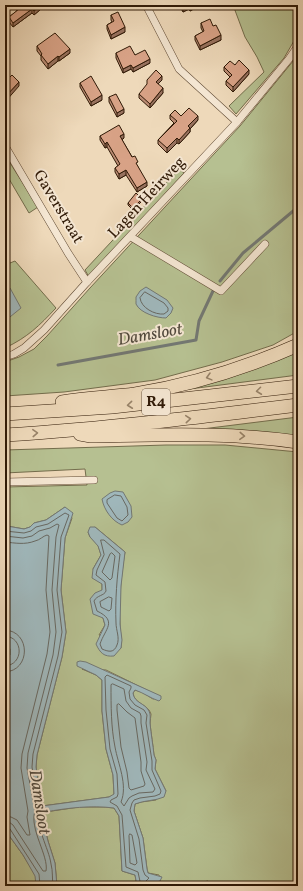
<svg xmlns="http://www.w3.org/2000/svg" width="303" height="891" font-family="Vollkorn,serif">
	<style>
		.green { fill: #b6c091; stroke: #736d4c; fill-rule: evenodd }
		.water { fill: #9fb7bb; stroke: #737873 }
		.lines { fill: none; stroke-linecap: round; stroke-linejoin: round }
		.shore { stroke: #686861; stroke-width: 1 }
		.stream { stroke: #737873; stroke-width: 3 }
		.street-casing { stroke: #604a34; stroke-width: 8 }
		.highway-casing { stroke: #301a07; stroke-width: 14 }
		.street { stroke: #f4e6d2; stroke-width: 7 }
		.highway { stroke: #eed9ba; stroke-width: 13 }
		.wall { fill: #ba8b73; stroke: #301a07 }
		.shaded-wall { fill: #97715e; stroke: #301a07 }
		.building { fill: #d8a286; stroke: #301a07 }
		.oneway { stroke: #988369 }
		.labels { text-anchor: middle; dominant-baseline: central; stroke-width: 4; stroke-linejoin: round; paint-order: stroke }
		.shield { fill: #f4e6d2; stroke: #6b5744; stroke-width: 1 }
		.shield-label { font-size: 15px; font-weight: bold; fill: #301a07 }
		.street-label { font-size: 16px; fill: #301a07; stroke: #f4e6d2 }
		.water-label { font-size: 17px; font-style: italic; fill: #51493d; stroke: #f4e6d2 }
	</style>
	<rect width="100%" height="100%" fill="#eed9ba"/>
	<filter id="stains"><feTurbulence type="fractalNoise" baseFrequency=".005" numOctaves="4"/><feColorMatrix values="0 0 0 0 .2 0 0 0 0 .09 0 0 0 0 .02 0 0 0 .5 -.17"/></filter>
	<radialGradient id="worn" r=".72"><stop offset=".6" stop-color="#630" stop-opacity="0"/><stop offset="1" stop-color="#630" stop-opacity=".3"/></radialGradient>
	<!-- green -->
	<g class="green">
		<polygon points="233,5 298,5 298,34 284,58 236,114 229,106 264,72 257,57 245,37"/>
		<polygon points="298,55 298,331 273,345 222,362 155,380 64,392 5,396 5,362 19,357 34,349 47,336 90,288 240,126"/>
		<polygon points="5,155 38,207 29,213 5,172"/>
		<polygon points="179,169 184,173 89,277 85,270"/>
		<path d="M15,261l41,47c-17,18 -28,29 -51,40v-83z"/>
		<polygon points="298,351 298,375 182,390"/>
		<polygon points="298,417 298,436 194,430"/>
		<path d="M166,445h59l73,7v434h-88l2,-1 -4,-4 -27,5h-39l18,-5 -1,-6 -11,-2 -1,-4 -4,-31 -9,-27 1,-7 6,-2 15,-2 10,-9 -11,-22 1,-9 -2,-5c-1,-10 -3,-21 -4,-32 0,-3 1,-6 1,-9 -3,-10 -17,-10 -18,-21l2,-3 7,2 11,7 8,-2 -55,-27 -24,-1 14,6 6,5v31l4,38 7,26 1,20 -5,2 -67,9 -6,-39 1,-12 25,-98 4,-25 -5,-42 4,-52 7,-20 -7,-11 -19,13 -12,3 -4,4 -6,2 -17,-3 -2,2v-41l82,-2 -2,-16 -80,4v-23zM95,527l30,25c-4,23 -6,48 -5,71 0,9 2,16 1,25l-22,-13 6,-10 -2,-7 -1,-34 -9,-15 8,-14 -3,-10 -8,-8 -2,-5z"/>
		<polygon points="79,807 104,807 114,808 119,816 122,871 135,875 137,886 57,886 55,863 48,841 42,816 45,812"/>
		<polygon points="5,826 8,834 23,855 36,876 36,886 5,886"/>
	</g>
	<!-- water -->
	<g class="water">
		<path d="M146,287l21,13 6,8 -2,5 -5,5c-9,0 -26,-5 -30,-14 0,-2 0,-5 0,-7l4,-6z"/>
		<polygon points="10,288 21,308 5,321 5,290"/>
		<path d="M115,491l8,1 8,14 1,11 -4,5 -6,3c-10,-4 -18,-15 -20,-26l8,-6z"/>
		<path d="M65,507l8,6 -8,25 -4,52 5,42 -4,25 -25,98 -1,12 6,39 67,-9 5,-3 -1,-19 -7,-26 -4,-38v-31l-6,-5 -19,-9v-4l3,-1 6,1 75,34v3l-2,2c-9,-3 -15,-8 -24,-11l-2,3c1,10 12,10 16,18 2,4 1,8 1,12 1,11 3,22 4,32l2,5 -1,9 11,22 -2,6c-9,4 -19,3 -29,7l-1,7 9,27 4,31 1,4 14,4 -2,4 -18,5h-5l-2,-11 -13,-4 -3,-55 -5,-8c-23,-3 -46,0 -69,4l-3,4 6,25 7,22 2,23h-21l-1,-10 -12,-21 -15,-21 -3,-8v-167l5,-4v-6l-5,-6v-61l2,-17 -2,-5v-32l2,-2 17,3 6,-2 4,-4 12,-3z"/>
		<path d="M90,527h5l30,25 -4,34 -1,38 2,16 -1,8 -7,8c-10,1 -14,-3 -18,-12l9,-19 -2,-7 -10,-4 -3,-15 5,-6 7,-3v-6l-10,-6 1,-9 8,-14 -3,-9 -8,-9 -2,-5z"/>
	</g>
	<g class="lines">
		<!-- shore -->
		<g class="shore">
			<path d="M145,292l19,11 4,5v3l-4,3c-9,1 -23,-6 -24,-16z"/>
			<polygon points="115,495 121,496 127,507 128,515 122,521 117,518 107,503 107,500"/>
			<path d="M5,531l19,2 7,-2 5,-4 12,-3 17,-11 4,2 -8,22 -4,53 5,42 -4,24 -25,98 -1,13 6,39 3,4c-7,16 8,38 10,54 2,7 1,15 2,22"/>
			<path d="M5,536l18,2 9,-2 7,-5 11,-3 7,-4 2,1 -3,12 -4,53 4,42 -3,23 -25,98 -1,15 8,43c-6,18 14,45 11,60h-3l-30,-46 -4,-3h-4"/>
			<path d="M101,540h3l16,14c-3,23 -5,46 -4,69 0,7 4,15 1,22 -3,8 -8,7 -15,4l-2,-5c5,-15 18,-23 -3,-33l-3,-10c3,-6 10,-5 12,-10l-1,-9 -9,-7 1,-5 7,-15z"/>
			<path d="M5,542c10,1 20,3 30,-1 5,-1 8,-5 12,-6l2,1 -3,54 4,42 -3,22 -25,100 -1,14 7,43 -1,6 3,18h-3l-10,-15 -6,-3 -6,-1"/>
			<polygon points="112,553 115,556 112,578 110,580 102,572 110,554"/>
			<polygon points="109,597 112,598 111,609 109,611 101,607 100,602"/>
			<path d="M5,630c26,1 26,41 0,42"/>
			<path d="M5,636c19,1 19,29 0,30"/>
			<path d="M113,684l11,5 2,12 5,7 9,5 1,3v7l6,39 -1,8 9,19 -2,3 -14,1 -7,3 -3,2 -5,8 -3,-4c7,-17 -3,-38 -6,-55 -4,-20 -4,-41 -4,-62z"/>
			<polygon points="119,704 127,712 135,718 141,762 141,771 145,784 144,786 131,790 129,788 127,772 121,747 117,710 117,705"/>
			<polyline points="5,827 10,829 39,874 40,886"/>
			<polygon points="130,834 132,835 137,863 135,865 130,863 129,836"/>
			<polyline points="141,886 138,872 126,867 122,815 117,806 110,802 111,800 117,797 118,794 117,774 110,749 106,710 105,677 107,675 131,686 131,688 129,692 130,699 135,705 144,710 147,715 146,723 152,761 152,770 161,791 160,794 155,796 140,798 134,800 132,803 130,810 139,839 143,870 145,875 149,878 145,882 145,886"/>
		</g>
		<!-- stream -->
		<g class="stream">
			<polyline points="220,281 243,253 298,207"/>
			<polyline points="58,365 196,340 199,321 213,291"/>
		</g>
		<defs>
			<g id="street">
				<polyline points="146,5 179,69 237,122"/>
				<polyline points="5,146 68,253 87,282"/>
				<polyline points="131,237 221,291 265,244"/>
				<polyline points="5,357 14,354 24,348 44,330 87,282 237,122 289,59 298,46"/>
				<polyline points="5,482 94,480"/>
			</g>
			<g id="highway">
				<path d="M62,402c24,-4 49,-5 73,-8 56,-9 111,-26 163,-49"/>
				<polyline points="5,414 112,407 298,386"/>
				<path d="M80,434l11,2c69,-1 138,-4 207,6"/>
				<path d="M5,435c98,-6 196,-18 293,-30"/>
			</g>
		</defs>
		<!-- street casing -->
		<use href="#street" class="street-casing"/>
		<!-- highway casing -->
		<use href="#highway" class="highway-casing"/>
		<!-- street -->
		<use href="#street" class="street"/>
		<!-- highway -->
		<use href="#highway" class="highway"/>
	</g>
	<!-- wall -->
	<g class="wall">
		<polygon points="13,5 41,5 41,9 34,15 32,13 13,27 9,22 9,17 17,11"/>
		<polygon points="179,5 201,5 190,11 189,9 183,12"/>
		<polygon points="111,15 125,32 111,39 107,29 107,25 112,22 111,20"/>
		<polygon points="201,23 213,26 221,40 200,50 195,40 195,36 203,32 201,28"/>
		<polygon points="37,46 70,53 59,61 58,61 48,69 41,60 41,56 37,51"/>
		<polygon points="116,53 135,55 150,63 133,72 131,69 123,73 116,58"/>
		<polygon points="235,65 249,74 233,92 226,85 226,81 230,77 224,71 224,67"/>
		<polygon points="162,80 158,84 163,93 150,108 139,98 139,94"/>
		<polygon points="80,83 102,100 91,106 80,87"/>
		<polygon points="109,97 124,113 117,117 109,102"/>
		<polygon points="170,115 181,116 198,120 190,129 190,132 179,144 177,143 167,153 158,144 158,140 174,123 170,119"/>
		<polygon points="100,136 124,138 122,140 138,167 147,186 137,192 126,175 119,179 115,172 115,168 118,166 107,147 105,148 100,140"/>
		<polygon points="142,201 133,210 128,205 128,203"/>
	</g>
	<!-- shaded-wall -->
	<g class="shaded-wall">
		<polygon points="41,5 41,9 34,15 34,11"/>
		<polygon points="188,5 189,5 189,9 183,12 183,8"/>
		<polygon points="193,5 201,5 190,11 190,6"/>
		<polygon points="32,9 32,13 13,27 13,23"/>
		<polygon points="125,27 125,32 111,39 111,35"/>
		<polygon points="221,35 221,40 200,50 200,46"/>
		<polygon points="70,49 70,53 59,61 59,57"/>
		<polygon points="58,56 58,61 48,69 48,64"/>
		<polygon points="150,59 150,63 133,72 133,68"/>
		<polygon points="131,65 131,69 123,73 123,69"/>
		<polygon points="249,70 249,74 233,92 233,87"/>
		<polygon points="162,76 162,80 156,86 156,82"/>
		<polygon points="19,82 19,86 5,102 5,97"/>
		<polygon points="163,88 163,93 150,108 150,104"/>
		<polygon points="102,95 102,100 91,106 91,102"/>
		<polygon points="124,109 124,113 117,117 117,113"/>
		<polygon points="198,116 198,120 190,129 190,132 179,144 179,140 188,126"/>
		<polygon points="124,134 124,138 120,141 120,136"/>
		<polygon points="177,138 177,143 167,153 167,148"/>
		<polygon points="107,142 107,147 105,148 105,144"/>
		<polygon points="126,170 126,175 119,179 119,174"/>
		<polygon points="147,182 147,186 137,192 137,188"/>
		<polygon points="142,199 142,201 133,210 133,208"/>
	</g>
	<!-- building -->
	<g class="building">
		<polygon points="16,5 41,5 34,11 32,9 13,23 9,17 19,9"/>
		<polygon points="181,5 188,5 183,8"/>
		<polygon points="118,12 125,27 111,35 107,25 114,21 111,15"/>
		<polygon points="210,19 213,26 216,25 221,35 200,46 195,36 204,31 201,23"/>
		<polygon points="55,33 70,49 59,57 58,56 48,64 41,55 42,54 37,46"/>
		<polygon points="130,46 135,55 145,50 150,59 133,68 131,65 123,69 116,53"/>
		<polygon points="239,60 249,70 233,87 226,81 232,75 224,67 230,61 235,65"/>
		<polygon points="156,70 162,76 156,82 163,88 150,104 139,94 147,84 147,80"/>
		<polygon points="12,75 19,82 5,97 5,82"/>
		<polygon points="91,76 102,95 91,102 80,83"/>
		<polygon points="116,94 124,109 117,113 109,97"/>
		<polygon points="189,108 198,116 188,126 190,128 179,140 177,138 167,148 158,140 177,121 170,115 175,110 181,116"/>
		<polygon points="119,125 124,134 120,136 132,157 135,156 138,162 136,163 147,182 137,188 126,170 119,174 115,168 120,164 107,142 105,144 100,136"/>
		<polygon points="136,193 142,199 133,208 128,203"/>
	</g>
	<!-- one-way arrows -->
	<defs><path id="oneway-chevron" d="M-2-3.5L2.5 0L-2 3.5" fill="none" stroke-width="1.6" stroke-linecap="round" stroke-linejoin="round"/></defs>
	<g class="oneway">
		<use href="#oneway-chevron" transform="translate(209 377) rotate(165)"/>
		<use href="#oneway-chevron" transform="translate(259 391) rotate(173)"/>
		<use href="#oneway-chevron" transform="translate(130 405) rotate(174)"/>
		<use href="#oneway-chevron" transform="translate(188 419) rotate(-5)"/>
		<use href="#oneway-chevron" transform="translate(35 433) rotate(-3)"/>
		<use href="#oneway-chevron" transform="translate(242 436) rotate(3)"/>
	</g>
	<g class="labels">
		<!-- shield labels -->
		<rect class="shield" x="142" y="389" width="28" height="26" rx="3"/>
		<g class="shield-label">
			<text x="156" y="402">R4</text>
		</g>
		<!-- street labels -->
		<g class="street-label">
			<text transform="translate(147 198) rotate(-47)">Lagen Heirweg</text>
			<text transform="translate(58 207) rotate(59)">Gaverstraat</text>
		</g>
		<!-- water labels -->
		<g class="water-label">
			<text transform="translate(150 335) rotate(-10)">Damsloot</text>
			<text transform="translate(39 802) rotate(81)">Damsloot</text>
		</g>
	</g>
	<!-- margin -->
	<rect width="303" height="891" fill="none" stroke="#eed9ba" stroke-width="20"/>
	<rect x="6" y="6" width="291" height="879" fill="none" stroke="#301a07" stroke-width="2"/>
	<rect x="10" y="10" width="283" height="871" fill="none" stroke="#301a07"/>
	<rect width="100%" height="100%" filter="url(#stains)"/>
	<rect width="100%" height="100%" fill="url(#worn)"/>
</svg>
